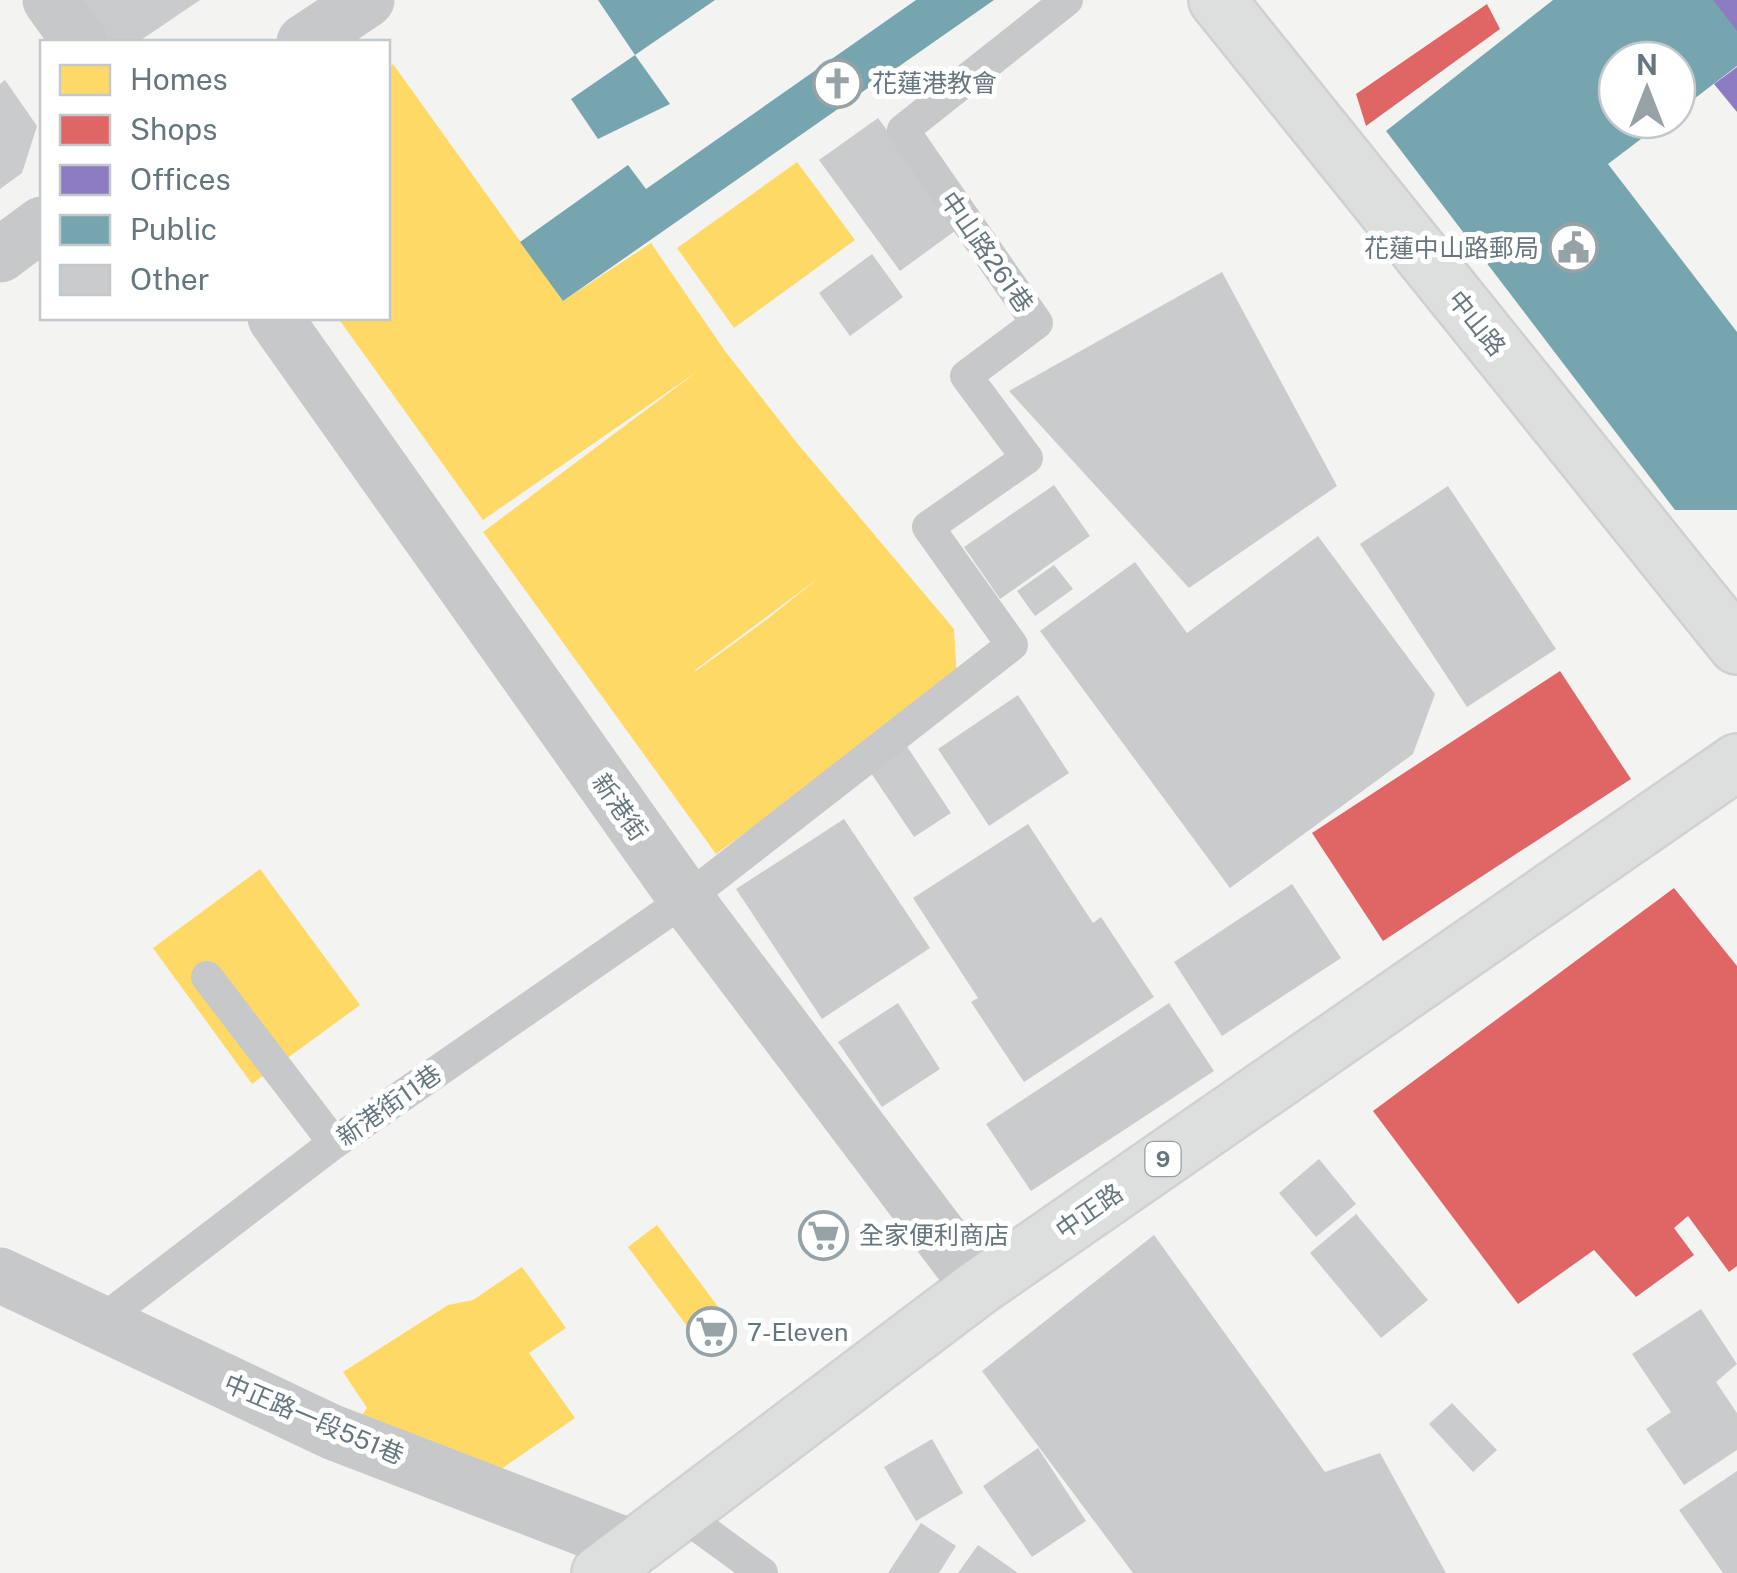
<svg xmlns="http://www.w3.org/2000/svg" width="1737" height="1573" font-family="'Public Sans','Noto Sans TC',sans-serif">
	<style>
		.homes { fill: #ffd966; fill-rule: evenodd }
		.shops { fill: #e06666 }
		.offices { fill: #8e7cc3 }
		.public { fill: #76a5af }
		.building { fill: #cacbcc }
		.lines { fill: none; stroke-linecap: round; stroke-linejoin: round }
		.secondary-casing { stroke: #d0d0d0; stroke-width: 60 }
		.primary-casing { stroke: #d0d1d1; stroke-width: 60 }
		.lane { stroke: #c7c8c9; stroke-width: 32 }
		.street { stroke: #c7c8c9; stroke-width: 55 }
		.secondary { stroke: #dddede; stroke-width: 55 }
		.primary { stroke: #dddede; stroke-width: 55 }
		.labels { text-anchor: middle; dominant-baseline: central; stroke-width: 10; stroke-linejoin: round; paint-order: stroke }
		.shield { fill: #fff; stroke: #949fa5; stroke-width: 2.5 }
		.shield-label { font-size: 22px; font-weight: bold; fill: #66767e }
		.poi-label { font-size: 25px; fill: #66767e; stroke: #fff; text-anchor: start }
		.street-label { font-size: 25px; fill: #66767e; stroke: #fff }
	</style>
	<rect width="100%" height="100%" fill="#f3f3f2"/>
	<!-- homes -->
	<g class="homes">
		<path d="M393,64l170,237 88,-58 74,108 72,92 157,186 3,51 -241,174 -233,-322 215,-161 -215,149 -145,-202h50v-250zM820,577l-54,43 -70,51 -1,-1z"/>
		<polygon points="797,162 855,240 734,328 677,248"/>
		<polygon points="260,869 360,1005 252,1084 153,948"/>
		<polygon points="657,1225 731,1324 702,1346 628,1247"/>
		<polygon points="522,1267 566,1328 529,1353 575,1418 452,1503 347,1436 367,1408 343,1372 448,1305 473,1300"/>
	</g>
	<!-- shops -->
	<g class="shops">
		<polygon points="1487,4 1500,29 1366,126 1356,94"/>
		<polygon points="1560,671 1631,779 1383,941 1312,833"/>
		<polygon points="1674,888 1737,966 1737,1266 1729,1272 1688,1216 1674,1228 1694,1255 1636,1297 1594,1250 1518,1304 1373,1111"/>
	</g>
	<!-- offices -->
	<g class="offices">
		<polygon points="1710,0 1737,0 1737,33"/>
		<polygon points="1737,67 1737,112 1714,84"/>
	</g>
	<!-- public -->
	<g class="public">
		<polygon points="598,0 715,0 635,55"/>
		<polygon points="916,0 994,0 563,301 520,242 628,165 646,189"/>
		<polygon points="1553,0 1713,0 1737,31 1737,66 1677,112 1677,60 1617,60 1617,120 1666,120 1608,164 1737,332 1737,510 1675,510 1386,131"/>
		<polygon points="635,55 670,104 598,139 571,99"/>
	</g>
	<!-- building -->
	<g class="building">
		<polygon points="68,0 200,0 138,42 100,42"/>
		<polygon points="5,80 37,126 22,173 0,189 0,84"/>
		<polygon points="878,118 959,228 900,271 819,160"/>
		<polygon points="872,254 903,297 850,336 819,293"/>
		<polygon points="1222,272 1337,486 1189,588 1009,391"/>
		<polygon points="1054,485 1090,536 1000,599 964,547"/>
		<polygon points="1448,486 1556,649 1467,707 1360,544"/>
		<polygon points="1318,536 1435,694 1413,754 1230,888 1040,631 1135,562 1187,633"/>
		<polygon points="1054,565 1073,589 1035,616 1017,591"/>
		<polygon points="1018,695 1069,773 989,826 938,749"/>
		<polygon points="902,739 951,813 914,837 865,764"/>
		<polygon points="844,819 930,948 822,1019 736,889"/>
		<polygon points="1028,824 1093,923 1101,917 1154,997 1024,1082 971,1002 978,998 913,898"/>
		<polygon points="1292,884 1341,958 1222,1036 1174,962"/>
		<polygon points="898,1003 940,1069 882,1107 838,1042"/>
		<polygon points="1169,1003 1214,1071 1031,1191 986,1124"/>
		<polygon points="1319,1159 1356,1204 1316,1237 1279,1193"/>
		<polygon points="1356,1214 1428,1300 1381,1338 1310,1253"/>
		<polygon points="1154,1235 1325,1472 1380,1453 1446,1573 1133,1573 982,1371"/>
		<polygon points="1701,1309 1737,1364 1716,1382 1737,1413 1737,1450 1684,1485 1646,1429 1671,1412 1632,1354"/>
		<polygon points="1452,1403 1497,1450 1473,1472 1429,1424"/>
		<polygon points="932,1439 963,1493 916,1521 884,1467"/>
		<polygon points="1038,1448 1086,1521 1032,1557 983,1486"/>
		<polygon points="1737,1471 1737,1573 1723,1573 1679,1510"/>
		<polygon points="921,1523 956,1546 939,1573 888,1573"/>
		<polygon points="978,1545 1018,1573 958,1573"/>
	</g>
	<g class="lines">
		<defs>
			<polyline id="secondary" points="1217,0 1737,646"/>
			<polyline id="primary" points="600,1573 979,1287 1737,762"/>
		</defs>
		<!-- secondary casing -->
		<use href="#secondary" class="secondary-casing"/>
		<!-- primary casing -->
		<use href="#primary" class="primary-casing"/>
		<!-- lane -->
		<g class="lane">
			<polyline points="207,977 334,1143"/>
			<polyline points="100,1322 334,1143 686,899 1012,645 928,527 1027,458 966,376 1037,323 903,130 1067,0"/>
			<polyline points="680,1513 762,1573"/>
		</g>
		<!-- street -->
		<g class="street">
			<polyline points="50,0 80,42"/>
			<polyline points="304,42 367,0"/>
			<polyline points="0,255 42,224"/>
			<polyline points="275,318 686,899 979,1287"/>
			<polyline points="0,1275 332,1432 634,1548"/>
		</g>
		<!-- secondary -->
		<use href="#secondary" class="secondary"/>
		<!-- primary -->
		<use href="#primary" class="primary"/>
	</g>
	<!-- icons -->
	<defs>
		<symbol id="church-ring" viewBox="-11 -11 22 22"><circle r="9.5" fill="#fff" stroke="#97a2a7" stroke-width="1.5"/><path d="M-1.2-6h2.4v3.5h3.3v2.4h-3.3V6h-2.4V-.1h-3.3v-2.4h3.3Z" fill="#97a2a7"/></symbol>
		<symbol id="civic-ring" viewBox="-11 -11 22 22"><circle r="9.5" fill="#fff" stroke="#97a2a7" stroke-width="1.5"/><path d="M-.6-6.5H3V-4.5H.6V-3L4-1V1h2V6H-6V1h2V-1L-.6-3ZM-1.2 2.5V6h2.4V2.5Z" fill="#97a2a7"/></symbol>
		<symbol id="supermarket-ring" viewBox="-11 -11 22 22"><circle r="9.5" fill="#fff" stroke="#97a2a7" stroke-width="1.5"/><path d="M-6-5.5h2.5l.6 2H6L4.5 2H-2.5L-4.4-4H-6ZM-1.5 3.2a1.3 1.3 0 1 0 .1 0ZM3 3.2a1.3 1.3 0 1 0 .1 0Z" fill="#97a2a7"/></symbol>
	</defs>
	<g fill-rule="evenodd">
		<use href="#church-ring" x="810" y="56" width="55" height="55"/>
		<use href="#civic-ring" x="1546" y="220" width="55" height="55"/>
		<use href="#supermarket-ring" x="796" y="1208" width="55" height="55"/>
		<use href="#supermarket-ring" x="684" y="1304" width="55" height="55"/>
	</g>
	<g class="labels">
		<!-- shield labels -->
		<rect class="shield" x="1145.5" y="1142" width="35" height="34" rx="8"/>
		<g class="shield-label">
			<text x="1163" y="1159">9</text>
		</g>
		<!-- poi labels -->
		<g class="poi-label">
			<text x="872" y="83">花蓮港教會</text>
			<text x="1539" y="248" text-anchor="end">花蓮中山路郵局</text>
			<text x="859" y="1235">全家便利商店</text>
			<text x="747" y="1332">7-Eleven</text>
		</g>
		<!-- street labels -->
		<g class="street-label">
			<text transform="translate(987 252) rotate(55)">中山路261巷</text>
			<text transform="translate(1477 323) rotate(51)">中山路</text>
			<text transform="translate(620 807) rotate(55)">新港街</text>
			<text transform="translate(389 1105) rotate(-35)">新港街11巷</text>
			<text transform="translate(1089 1211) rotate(-35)">中正路</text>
			<text transform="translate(314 1419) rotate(23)">中正路一段551巷</text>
		</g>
	</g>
	<!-- legend -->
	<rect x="40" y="40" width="350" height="280" fill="#ffffff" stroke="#c2c8cb" stroke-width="2.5"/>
	<rect x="60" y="65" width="50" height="30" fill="#ffd966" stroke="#c2c8cb" stroke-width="2.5"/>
	<text x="130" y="90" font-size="30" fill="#66767e">Homes</text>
	<rect x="60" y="115" width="50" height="30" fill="#e06666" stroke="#c2c8cb" stroke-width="2.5"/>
	<text x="130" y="140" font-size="30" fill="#66767e">Shops</text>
	<rect x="60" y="165" width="50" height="30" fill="#8e7cc3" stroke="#c2c8cb" stroke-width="2.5"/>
	<text x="130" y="190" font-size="30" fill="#66767e">Offices</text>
	<rect x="60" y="215" width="50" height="30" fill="#76a5af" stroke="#c2c8cb" stroke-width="2.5"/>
	<text x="130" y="240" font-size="30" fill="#66767e">Public</text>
	<rect x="60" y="265" width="50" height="30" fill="#cacbcc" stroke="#c2c8cb" stroke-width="2.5"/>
	<text x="130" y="290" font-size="30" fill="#66767e">Other</text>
	<!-- north arrow -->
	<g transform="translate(1647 90)"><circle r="48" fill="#ffffff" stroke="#c2c8cb" stroke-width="2.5"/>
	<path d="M0-8L18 38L0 25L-18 38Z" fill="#97a2a7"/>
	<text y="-15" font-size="28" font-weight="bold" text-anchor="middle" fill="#66767e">N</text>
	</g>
</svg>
